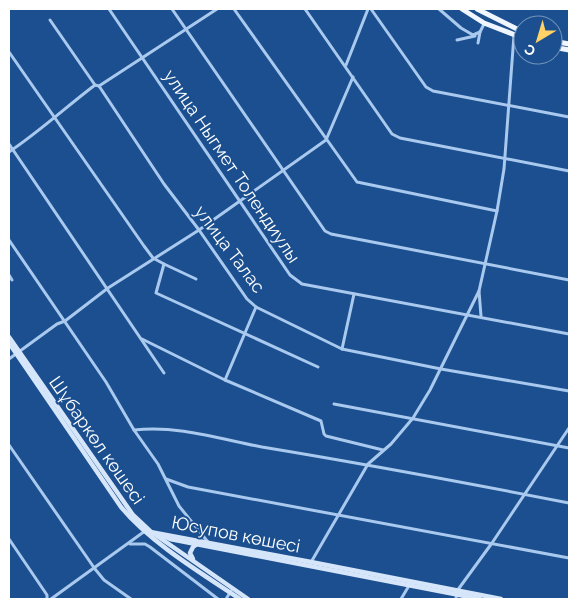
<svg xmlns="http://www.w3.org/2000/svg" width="578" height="608" font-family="Raleway,sans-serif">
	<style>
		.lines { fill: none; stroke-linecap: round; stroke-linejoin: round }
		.street { stroke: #a9c9ee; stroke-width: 3 }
		.secondary { stroke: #d6e6fa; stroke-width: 4.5 }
		.primary { stroke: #f0f6ff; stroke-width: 5 }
		.labels { text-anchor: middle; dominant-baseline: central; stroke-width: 4; stroke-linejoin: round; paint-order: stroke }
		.street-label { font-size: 18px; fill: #fff; stroke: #1b4f8f }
	</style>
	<rect width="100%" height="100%" fill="#1b4f8f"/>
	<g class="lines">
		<!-- street -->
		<g class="street">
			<polyline points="109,9 290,275 302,284 569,334"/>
			<polyline points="172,9 325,231 331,234 569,280"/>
			<polyline points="234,9 357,182 497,211"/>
			<polyline points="305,9 392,134 400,138 569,171"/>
			<polyline points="371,9 426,87 433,91 569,117"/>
			<polyline points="439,9 461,28 473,35 480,32 484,24"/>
			<polyline points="50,20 95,85"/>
			<polyline points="457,40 475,36"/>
			<polyline points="478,43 480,32"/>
			<polyline points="9,52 144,246 153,258 164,264 156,293 318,367"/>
			<polyline points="346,65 368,9"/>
			<polyline points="99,86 164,184 199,230 247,299 256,307 342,349 441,369 569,391"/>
			<polyline points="9,144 164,373"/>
			<path d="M9,152c30,-20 57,-45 86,-67l4,1 118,-77"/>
			<polyline points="9,240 106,382 134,430 158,464 179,506 208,542"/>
			<polyline points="164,264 196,279"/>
			<polyline points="9,275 12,280"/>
			<polyline points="479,291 481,316"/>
			<polyline points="256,307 225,380 321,421 324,434 326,436 383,450"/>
			<polyline points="142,339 225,380"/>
			<polyline points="342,349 354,294"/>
			<polyline points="9,359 57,324 65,321 108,288 199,230 326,140 353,77"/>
			<polyline points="334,404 569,448"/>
			<path d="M134,430c44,-5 86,9 128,17 103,17 205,36 307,56"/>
			<polyline points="9,445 95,569 104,580 131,599"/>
			<polyline points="166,479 188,487 569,558"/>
			<polyline points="9,539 47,595 47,599"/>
			<polyline points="130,544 145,544 150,547 218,599"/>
			<polyline points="310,564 368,464 391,444 413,418 430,390 479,291 497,211 504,169 514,35"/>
			<polyline points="51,599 145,531"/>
			<polyline points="226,599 231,591"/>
			<polyline points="401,599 410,584"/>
			<polyline points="456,599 457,591 492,543 569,428"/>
		</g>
		<!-- secondary -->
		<g class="secondary">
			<polyline points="9,337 133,515 150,531 248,599"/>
			<path d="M9,343l112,164c30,36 80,66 119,92"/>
			<polyline points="145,531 311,562 501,599"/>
			<polyline points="161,535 170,539 480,599"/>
			<polyline points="193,559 190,553 193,547 197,544"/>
		</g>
		<!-- primary -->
		<g class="primary">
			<polyline points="462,9 484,23 523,38"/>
			<polyline points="477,9 523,32"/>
			<polyline points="553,41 569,44"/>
			<polyline points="553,47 569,50"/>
		</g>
	</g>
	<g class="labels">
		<!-- street labels -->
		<g class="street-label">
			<text transform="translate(232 166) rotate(56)">улица Ныгмет Толендиулы</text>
			<text transform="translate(230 249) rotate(53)">улица Талас</text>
			<text transform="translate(97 440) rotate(55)">Шұбаркөл көшесі</text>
			<text transform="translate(236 534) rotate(11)">Юсупов көшесі</text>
		</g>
	</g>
	<!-- border -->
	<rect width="578" height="608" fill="none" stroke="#ffffff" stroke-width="20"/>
	<!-- north arrow -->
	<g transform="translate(538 40) rotate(218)"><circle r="24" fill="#1b4f8f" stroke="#7695bc"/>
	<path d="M0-4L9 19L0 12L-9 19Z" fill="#ffd166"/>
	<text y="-8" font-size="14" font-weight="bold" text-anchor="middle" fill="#ffffff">С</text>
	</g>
</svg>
